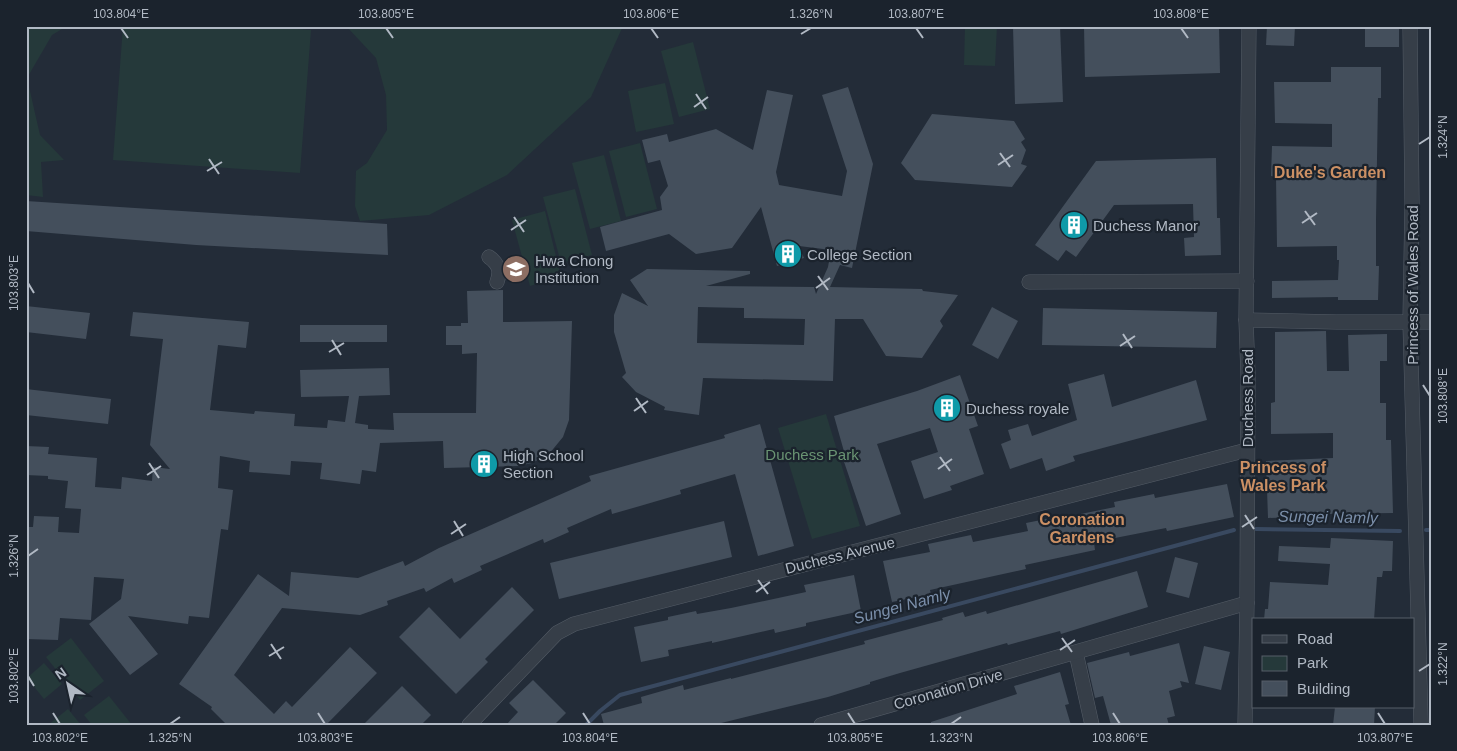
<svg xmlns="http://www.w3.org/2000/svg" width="1457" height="751" font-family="Arial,sans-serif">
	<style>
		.green { fill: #25393a }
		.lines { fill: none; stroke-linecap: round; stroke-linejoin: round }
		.stream { stroke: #394960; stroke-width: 4 }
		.building { fill: #444f5c; fill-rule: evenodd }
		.minor-casing { stroke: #545c66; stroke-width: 15 }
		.minor { stroke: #363e48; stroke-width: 14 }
		.ticks { fill: none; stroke: #b1b9c4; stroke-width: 2 }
		.labels { text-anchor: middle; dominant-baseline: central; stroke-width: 4.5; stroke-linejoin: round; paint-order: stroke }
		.poi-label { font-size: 15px; fill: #b1b9c4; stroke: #1b232d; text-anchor: start }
		.street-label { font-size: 15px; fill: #b1b9c4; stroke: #1b232d }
		.park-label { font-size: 15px; fill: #6a9473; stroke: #1b232d }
		.neighbourhood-label { font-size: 16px; font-weight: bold; fill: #cc9064; stroke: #1b232d }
		.water-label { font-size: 16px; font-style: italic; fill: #7b8faa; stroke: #1b232d }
		.neatline { fill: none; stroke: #b1b9c4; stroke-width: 2 }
		.ticks-label { font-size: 12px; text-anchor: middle; fill: #b1b9c4 }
	</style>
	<rect width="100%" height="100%" fill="#232c38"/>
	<!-- green -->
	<g class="green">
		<polygon points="26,26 67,26 52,35 27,78 40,135 64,160 41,162 43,197 26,195"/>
		<polygon points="123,26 259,26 311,30 300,173 113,160"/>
		<polygon points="346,26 623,26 591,97 507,175 429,215 360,221 355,206 356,171 367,163 387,130 386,95 376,58"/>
		<polygon points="965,26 997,26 995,66 964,65"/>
		<polygon points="693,42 710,109 679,117 661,51"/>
		<polygon points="665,83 674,124 636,132 628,91"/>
		<polygon points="640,143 657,209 626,217 609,151"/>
		<polygon points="604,155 621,221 590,229 572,163"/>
		<polygon points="575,189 592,255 561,263 543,197"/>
		<polygon points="545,211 561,277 530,286 512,220"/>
		<polygon points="826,414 860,526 812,539 778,428"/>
		<polygon points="71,638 104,681 80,700 46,657"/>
		<polygon points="44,663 62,684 44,699 27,678"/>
		<polygon points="109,696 132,725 92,725 84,715"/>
		<polygon points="68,709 81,725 48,725"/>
	</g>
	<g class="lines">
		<!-- stream -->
		<g class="stream">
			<polyline points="1256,529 1400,531"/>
			<polyline points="1426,530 1431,530"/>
			<polyline points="586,725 600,711 620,695 1234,530"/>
		</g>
	</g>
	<!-- building -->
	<g class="building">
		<polygon points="1013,26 1060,26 1063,102 1015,104"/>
		<polygon points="1084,26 1219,26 1220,73 1085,77"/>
		<polygon points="1267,26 1295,26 1294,46 1266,45"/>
		<rect x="1365" y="26" width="34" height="21"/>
		<polygon points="1331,67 1381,67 1381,98 1378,98 1376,220 1376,266 1379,266 1378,300 1338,300 1338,297 1272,298 1272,281 1338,280 1339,260 1337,260 1337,246 1277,247 1276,177 1271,176 1272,146 1332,147 1332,124 1275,123 1274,82 1331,82"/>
		<path d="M848,87l25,77 -21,104 -12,-3 -10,22 92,2 1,2 35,4 -18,26 3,5 -21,32 -36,-2 -23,-37h-28l-2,62 -130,-3 -4,37 -35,-5 1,-3 -29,-15 -14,-15 4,-4 -12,-41v-17l8,-22 26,13 -18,-26 17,-11 103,2v3l-44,12 108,1 2,7 12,-27 3,-17 -32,-4 5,12 -27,8 -16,-59 -29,41 -36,6 -27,-20 -63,17 -6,-24 62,-17 -2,-13 8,-11 -8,-26 -12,3 -6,-23 25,-6 2,8 47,-13 37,21 14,-60 26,5 -17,77 3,13 63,11 5,-25 -25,-76zM698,307l46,1v10l61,1 -1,26 -107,-2z"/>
		<polygon points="932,114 1014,121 1025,139 1021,142 1026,150 1021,164 1027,166 1012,187 915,180 901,163"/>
		<polygon points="1216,158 1217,218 1220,218 1221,255 1185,256 1184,238 1194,237 1193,204 1114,205 1076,257 1066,250 1058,261 1035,245 1096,161"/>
		<polygon points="26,201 387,224 388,255 196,245 26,231"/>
		<polygon points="503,290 503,322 572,321 569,420 563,437 549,454 532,463 518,466 444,468 443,441 380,443 376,472 362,470 360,484 320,479 322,463 291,461 290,475 249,472 250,461 220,456 218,488 233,490 228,530 221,529 209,618 189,616 188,624 128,616 158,654 130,675 89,624 121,599 124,579 94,577 91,620 60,618 58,640 26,639 26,527 33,527 34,516 59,517 58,532 79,533 81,509 65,508 68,481 48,479 48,476 26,475 26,446 49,447 48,454 97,458 95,487 121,489 122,477 152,481 153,467 170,469 150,445 163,339 130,336 133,312 249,322 246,348 218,345 210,410 254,414 255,411 295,414 294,426 327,428 328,420 345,422 349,396 301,397 300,370 389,368 390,395 359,396 355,423 368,425 368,429 394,430 393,413 476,413 477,353 462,354 462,345 446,345 446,326 461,326 461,323 468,323 467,291"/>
		<polygon points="26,306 90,313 86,339 26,332"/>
		<polygon points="992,307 1018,321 998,359 972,345"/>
		<polygon points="1043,308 1217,312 1216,348 1042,345"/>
		<rect x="300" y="325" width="87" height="17"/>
		<polygon points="1326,331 1327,371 1349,371 1348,335 1387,334 1387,361 1380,361 1380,403 1386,403 1386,440 1391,440 1393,513 1322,514 1322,516 1268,518 1266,461 1333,458 1333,433 1271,434 1271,403 1275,402 1275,332"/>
		<polygon points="1104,374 1112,407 1196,380 1207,420 1073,456 1075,461 1046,471 1042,458 1010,469 1001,444 1011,440 1008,430 1028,424 1032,436 1077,420 1068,384"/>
		<polygon points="960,375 978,426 969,429 984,474 950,486 952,490 924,499 911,461 938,452 930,428 877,444 901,514 866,526 842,456 845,455 834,416 917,391"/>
		<polygon points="26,389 111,399 108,424 26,415"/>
		<polygon points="760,424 794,546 758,556 735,474 680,490 681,494 640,506 612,514 611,509 567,528 569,532 544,543 543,539 480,566 482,570 454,583 452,578 426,592 424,588 387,601 388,605 360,615 282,608 234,675 274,714 286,701 292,707 350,647 377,673 326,725 227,725 211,709 212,707 179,684 258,574 289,596 291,572 358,578 403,561 405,566 439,548 591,481 589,476 725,438 724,435"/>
		<polygon points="1227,484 1234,517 1167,531 1166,528 1115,538 1094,543 1095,550 1025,565 1026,569 930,590 931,594 892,602 883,561 930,552 928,544 971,535 973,542 1028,531 1026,523 1061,516 1061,518 1115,507 1114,502 1154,494 1155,498"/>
		<polygon points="724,521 732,557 559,599 550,563"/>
		<polygon points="1331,538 1393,541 1392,571 1383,571 1382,577 1377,577 1374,620 1264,620 1265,609 1268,609 1270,582 1328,585 1330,564 1278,561 1279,546 1330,548"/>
		<polygon points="1175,557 1198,563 1189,598 1166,592"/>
		<polygon points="1137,571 1148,607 1061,634 1060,631 1008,645 1007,643 900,673 870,682 870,684 828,697 713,725 604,725 601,714 642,703 641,697 683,685 684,690 731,678 731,679 865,644 864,641 943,620 942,618 963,612 965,617 986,611 987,614"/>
		<polygon points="854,575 861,611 806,623 806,626 775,633 774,629 712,643 712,641 668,650 669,656 641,662 634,627 668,620 668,617 696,611 697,614 731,608 806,592 804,585"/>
		<polygon points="512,587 534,610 485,659 488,662 456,694 399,637 429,607 460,639"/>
		<polygon points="1179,643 1189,683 1180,681 1182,687 1169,691 1175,716 1167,718 1169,725 1111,725 1103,696 1095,698 1087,663 1129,652 1130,656"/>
		<polygon points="1204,646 1230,652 1221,690 1195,684"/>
		<polygon points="1060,672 1069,704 1065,705 1071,725 931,725 931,722 1017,694 1014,686"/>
		<polygon points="533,680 566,713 554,725 506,725 518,712 509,703"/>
		<polygon points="402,686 431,715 421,725 363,725"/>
		<polygon points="1335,707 1375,707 1374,725 1333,725"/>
	</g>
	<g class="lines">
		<defs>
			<g id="minor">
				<polyline points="1410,26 1412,204 1410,322 1421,723"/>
				<path d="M489,257c10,7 12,14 8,25"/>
				<polyline points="1029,282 1247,281"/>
				<polyline points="1246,320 1337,322 1431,322"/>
				<polyline points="1076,653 1092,725"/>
				<polyline points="469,725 557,633 574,624 1247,450"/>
				<polyline points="821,725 1247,603"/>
				<polyline points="1245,725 1247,603 1248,375 1246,320 1249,26"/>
			</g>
		</defs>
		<!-- minor casing -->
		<use href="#minor" class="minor-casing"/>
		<!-- minor -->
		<use href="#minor" class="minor"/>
	</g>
	<!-- ticks -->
	<path class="ticks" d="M121,28l7,10M386,28l7,10M651,28l7,10M916,28l7,10M1181,28l7,10M801,34l10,-6M696,94l10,15M694,107l14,-10M1419,144l11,-7M1000,153l10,14M209,159l10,15M998,165l15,-10M207,171l15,-9M1305,211l10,14M514,217l10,15M1302,223l15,-10M511,230l15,-10M818,276l10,14M28,283l6,10M816,288l14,-10M1123,334l9,14M332,340l9,15M1120,346l15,-10M329,352l15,-9M1423,385l7,11M636,398l10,15M634,411l14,-10M940,457l10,14M149,463l10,15M938,469l14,-10M147,475l14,-9M1245,515l9,14M454,521l9,15M1242,527l15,-10M451,534l15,-10M28,556l10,-7M758,580l10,14M756,592l14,-10M1062,638l10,14M271,644l10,15M1060,650l15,-10M269,656l15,-9M1419,671l11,-7M28,676l6,10M53,713l7,11M318,713l7,11M583,713l7,11M848,713l7,11M1113,713l7,11M1378,713l7,11M170,724l10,-7M951,724l10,-7"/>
	<!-- icons -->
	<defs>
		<symbol id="building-disc" viewBox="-11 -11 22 22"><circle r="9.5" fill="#0f9aa8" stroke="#1b232d"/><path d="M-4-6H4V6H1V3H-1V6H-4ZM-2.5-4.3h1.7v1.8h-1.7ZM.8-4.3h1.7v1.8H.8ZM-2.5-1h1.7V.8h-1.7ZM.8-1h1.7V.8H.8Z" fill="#fff"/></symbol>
		<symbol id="university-disc" viewBox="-11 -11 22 22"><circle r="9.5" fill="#8d6e63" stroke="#1b232d"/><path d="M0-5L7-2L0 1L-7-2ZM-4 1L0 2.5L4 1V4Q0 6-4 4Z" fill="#fff"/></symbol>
	</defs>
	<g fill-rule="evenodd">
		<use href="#building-disc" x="1058" y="209" width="32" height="32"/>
		<use href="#building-disc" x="772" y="238" width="32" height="32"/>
		<use href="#university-disc" x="500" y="253" width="32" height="32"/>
		<use href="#building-disc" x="931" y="392" width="32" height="32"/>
		<use href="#building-disc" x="468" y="448" width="32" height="32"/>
	</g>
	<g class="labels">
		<!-- poi labels -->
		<g class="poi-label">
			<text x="1093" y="225">Duchess Manor</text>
			<text x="807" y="254">College Section</text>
			<text x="535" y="260">Hwa Chong<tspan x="535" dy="17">Institution</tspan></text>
			<text x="966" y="408">Duchess royale</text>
			<text x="503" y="455">High School<tspan x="503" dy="17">Section</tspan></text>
		</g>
		<!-- street labels -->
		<g class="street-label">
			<text transform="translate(1412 285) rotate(-90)">Princess of Wales Road</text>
			<text transform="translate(1247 398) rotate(-90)">Duchess Road</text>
			<text transform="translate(840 555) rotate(-14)">Duchess Avenue</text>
			<text transform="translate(948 689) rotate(-16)">Coronation Drive</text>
		</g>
		<!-- park labels -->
		<g class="park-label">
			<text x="812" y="454">Duchess Park</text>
		</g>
		<!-- neighbourhood labels -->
		<g class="neighbourhood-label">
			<text x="1330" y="172">Duke's Garden</text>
			<text x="1283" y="467">Princess of<tspan x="1283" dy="18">Wales Park</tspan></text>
			<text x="1082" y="519">Coronation<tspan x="1082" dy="18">Gardens</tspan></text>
		</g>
		<!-- water labels -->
		<g class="water-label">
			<text transform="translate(1328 517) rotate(1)">Sungei Namly</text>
			<text transform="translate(902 606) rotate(-15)">Sungei Namly</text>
		</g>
	</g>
	<!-- border -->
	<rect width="1457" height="751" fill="none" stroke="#1b232d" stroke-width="55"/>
	<!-- legend -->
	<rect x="1252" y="618" width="162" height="90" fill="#1b232d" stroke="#575f69"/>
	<rect x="1262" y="635" width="25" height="8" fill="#363e48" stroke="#575f69"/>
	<text x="1297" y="644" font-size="15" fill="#b1b9c4">Road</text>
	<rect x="1262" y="656" width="25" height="15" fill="#25393a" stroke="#575f69"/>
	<text x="1297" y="668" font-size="15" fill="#b1b9c4">Park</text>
	<rect x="1262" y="681" width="25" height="15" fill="#444f5c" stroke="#575f69"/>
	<text x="1297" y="694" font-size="15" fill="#b1b9c4">Building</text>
	<!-- north arrow -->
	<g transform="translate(68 684) rotate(326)" stroke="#1b232d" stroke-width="4" paint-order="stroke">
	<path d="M0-4L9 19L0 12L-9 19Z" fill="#b1b9c4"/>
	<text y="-8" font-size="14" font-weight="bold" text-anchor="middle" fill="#b1b9c4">N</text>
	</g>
	<rect x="28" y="28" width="1402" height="696" class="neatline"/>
	<g class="ticks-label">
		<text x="121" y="18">103.804°E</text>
		<text x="386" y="18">103.805°E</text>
		<text x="651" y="18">103.806°E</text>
		<text x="811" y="18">1.326°N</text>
		<text x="916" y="18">103.807°E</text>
		<text x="1181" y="18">103.808°E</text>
		<text transform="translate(1443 137) rotate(-90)" y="4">1.324°N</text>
		<text transform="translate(14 283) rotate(-90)" y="4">103.803°E</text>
		<text transform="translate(1443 396) rotate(-90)" y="4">103.808°E</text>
		<text transform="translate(14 556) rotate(-90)" y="4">1.326°N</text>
		<text transform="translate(1443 664) rotate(-90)" y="4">1.322°N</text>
		<text transform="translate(14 676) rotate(-90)" y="4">103.802°E</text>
		<text x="60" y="742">103.802°E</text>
		<text x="170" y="742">1.325°N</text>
		<text x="325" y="742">103.803°E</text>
		<text x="590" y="742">103.804°E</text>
		<text x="855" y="742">103.805°E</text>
		<text x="951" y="742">1.323°N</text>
		<text x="1120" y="742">103.806°E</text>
		<text x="1385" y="742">103.807°E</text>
	</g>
</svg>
